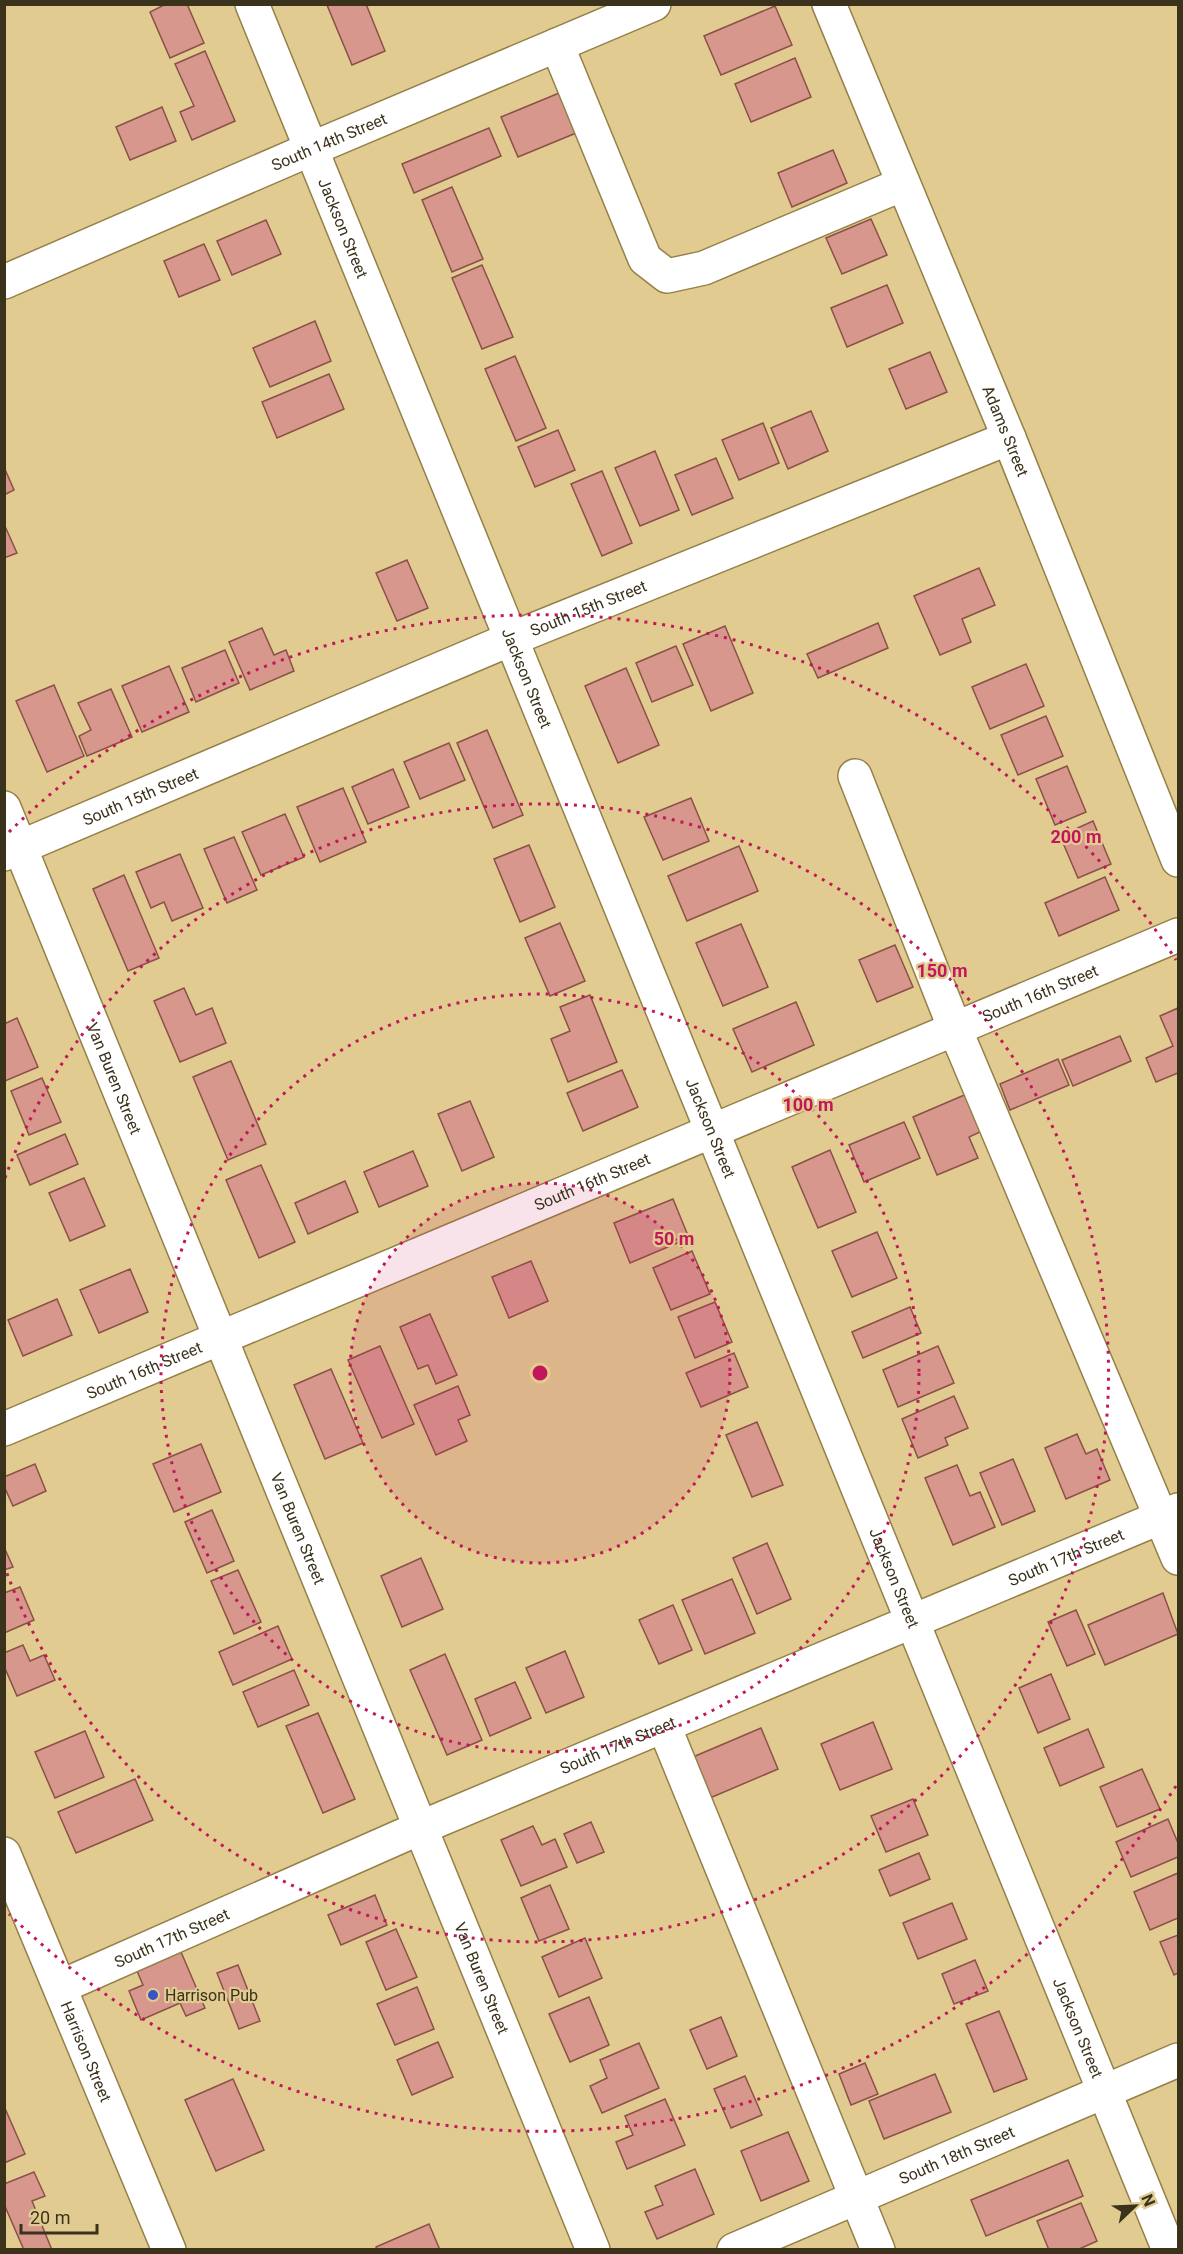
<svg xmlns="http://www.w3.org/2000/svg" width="1183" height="2254" font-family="Roboto,sans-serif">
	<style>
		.building { fill: #d7978c; stroke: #8a5147; stroke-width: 1.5 }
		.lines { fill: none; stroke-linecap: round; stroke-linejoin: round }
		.minor-casing { stroke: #948048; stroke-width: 36 }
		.minor { stroke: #fff; stroke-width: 33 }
		.ring { fill: none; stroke: #c2185b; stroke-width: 3; stroke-dasharray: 3 6 }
		.poi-dot { fill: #3c53c6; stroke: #e1cb91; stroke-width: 2 }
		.labels { text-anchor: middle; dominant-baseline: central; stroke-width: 4.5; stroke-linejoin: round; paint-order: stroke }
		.street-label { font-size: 16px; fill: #3b321b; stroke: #e1cb91 }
		.poi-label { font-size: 16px; fill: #3b321b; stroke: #e1cb91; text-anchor: start }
		.centre { fill: #c2185b; stroke: #e1cb91; stroke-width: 3 }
		.ring-label { font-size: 18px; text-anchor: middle; font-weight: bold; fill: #c2185b; stroke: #e1cb91; stroke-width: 4.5; stroke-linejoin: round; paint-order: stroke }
	</style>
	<rect width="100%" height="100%" fill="#e1cb91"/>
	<!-- building -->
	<g class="building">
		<polygon points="166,4 187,4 204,43 170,58 150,12"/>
		<polygon points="329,4 366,4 385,51 352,65 327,5"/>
		<polygon points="775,6 792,45 721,75 704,36"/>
		<polygon points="205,51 235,121 192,140 180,112 194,106 175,64"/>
		<polygon points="795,58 811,97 751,122 735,84"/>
		<polygon points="564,91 581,131 518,157 501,117"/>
		<polygon points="162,107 176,141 130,160 116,127"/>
		<polygon points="489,128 501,156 414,193 402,164"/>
		<polygon points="833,150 847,183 792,207 778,173"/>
		<polygon points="452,187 483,259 452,272 422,200"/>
		<polygon points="871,219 887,255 842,274 826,238"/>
		<polygon points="266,220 281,254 232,275 217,241"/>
		<polygon points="204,244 220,280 179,297 164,261"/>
		<polygon points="482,265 513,337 482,349 452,278"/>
		<polygon points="887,285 903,323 847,347 831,308"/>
		<polygon points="315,321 331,361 270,387 253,348"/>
		<polygon points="930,352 947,392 906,409 889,369"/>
		<polygon points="515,356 546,428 516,441 485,369"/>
		<polygon points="329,374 344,409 277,438 262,402"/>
		<polygon points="811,411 828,451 788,469 771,428"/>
		<polygon points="763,423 779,463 739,480 722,440"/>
		<polygon points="558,430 575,470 535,487 518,447"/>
		<polygon points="655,451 679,510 640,526 615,468"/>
		<polygon points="716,458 733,498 692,515 675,475"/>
		<polygon points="4,467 14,490 4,495"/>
		<polygon points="602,471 632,543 602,556 571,484"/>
		<polygon points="4,524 17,553 4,558"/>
		<polygon points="407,560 428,608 397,621 376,573"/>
		<polygon points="979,568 995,605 962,619 971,642 940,655 914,596"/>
		<polygon points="878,623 888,648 818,678 807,654"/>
		<polygon points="725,626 753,693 711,711 683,644"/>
		<polygon points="262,628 274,655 286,650 294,671 250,690 229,642"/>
		<polygon points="676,646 693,685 652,702 636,663"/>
		<polygon points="225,650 239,683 196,702 182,668"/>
		<polygon points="1026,664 1044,706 990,729 972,687"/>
		<polygon points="169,666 189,712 142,732 122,686"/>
		<polygon points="626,668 659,745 618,763 585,686"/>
		<polygon points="54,685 84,756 47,772 16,701"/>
		<polygon points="111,689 132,737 87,756 79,736 91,730 78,703"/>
		<polygon points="1046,716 1063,756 1018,775 1001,735"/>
		<polygon points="487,730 523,815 493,828 457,743"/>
		<polygon points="449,743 465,780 420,799 404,762"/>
		<polygon points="1067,766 1086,812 1055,825 1036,779"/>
		<polygon points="393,769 409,807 368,824 352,787"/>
		<polygon points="343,788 366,842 320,862 297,807"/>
		<polygon points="691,798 709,841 663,860 644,817"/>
		<polygon points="285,814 304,857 261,875 242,832"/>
		<polygon points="1093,821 1111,864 1078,878 1060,836"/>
		<polygon points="234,837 257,890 227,903 204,849"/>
		<polygon points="529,845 555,907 520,922 494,859"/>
		<polygon points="739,846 758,891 687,921 668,876"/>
		<polygon points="180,854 203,908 172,921 164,902 151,908 136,872"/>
		<polygon points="124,875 159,958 128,971 93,889"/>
		<polygon points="1105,877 1119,910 1059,936 1045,903"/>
		<polygon points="560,923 585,981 550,996 525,938"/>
		<polygon points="741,924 768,987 723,1006 696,943"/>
		<polygon points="895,945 913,987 877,1002 859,960"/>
		<polygon points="184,988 196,1015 212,1008 226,1043 180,1062 154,1001"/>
		<polygon points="590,995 617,1062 568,1082 551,1039 570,1031 560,1007"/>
		<polygon points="796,1002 814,1045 752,1072 733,1029"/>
		<polygon points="1178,1008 1178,1073 1156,1082 1146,1058 1173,1046 1160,1016"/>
		<polygon points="17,1018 38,1067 5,1081 4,1024"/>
		<polygon points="1120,1036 1131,1061 1073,1086 1062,1060"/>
		<polygon points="1058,1059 1069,1085 1010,1110 1000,1084"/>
		<polygon points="231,1061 266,1144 228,1160 193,1077"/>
		<polygon points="622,1070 638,1107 583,1131 567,1093"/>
		<polygon points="42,1078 61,1122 29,1135 11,1091"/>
		<polygon points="969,1093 984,1130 969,1137 978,1158 937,1175 913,1117"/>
		<polygon points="470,1101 494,1157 462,1171 438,1114"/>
		<polygon points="904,1122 920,1158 864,1182 849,1145"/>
		<polygon points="65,1134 78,1164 30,1185 17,1155"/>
		<polygon points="830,1150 856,1212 818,1228 792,1167"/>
		<polygon points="413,1151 428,1186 379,1207 364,1172"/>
		<polygon points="261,1165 295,1242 259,1258 226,1180"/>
		<polygon points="84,1178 105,1226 70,1241 49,1193"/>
		<polygon points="345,1181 358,1212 308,1234 295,1203"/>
		<polygon points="673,1199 689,1238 630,1263 614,1223"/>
		<polygon points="877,1232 897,1278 852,1297 832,1251"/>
		<polygon points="692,1251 710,1294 671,1310 653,1268"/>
		<polygon points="531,1261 548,1301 509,1318 492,1277"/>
		<polygon points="130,1269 148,1312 99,1333 80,1290"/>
		<polygon points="57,1299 72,1335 23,1356 8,1320"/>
		<polygon points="715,1302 732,1342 695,1358 678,1317"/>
		<polygon points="910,1307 921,1333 863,1358 852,1332"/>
		<polygon points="430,1314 457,1375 436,1384 428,1365 418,1369 400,1327"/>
		<polygon points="380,1346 414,1424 382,1438 348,1360"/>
		<polygon points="938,1346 954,1383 898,1407 883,1370"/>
		<polygon points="734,1353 748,1387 701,1407 686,1373"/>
		<polygon points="331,1369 363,1443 325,1459 294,1385"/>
		<polygon points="458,1386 470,1415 458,1420 467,1441 436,1455 414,1405"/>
		<polygon points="954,1396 968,1428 945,1438 948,1445 918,1458 902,1419"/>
		<polygon points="757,1422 783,1485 752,1497 726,1435"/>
		<polygon points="1077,1434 1086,1454 1097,1449 1110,1480 1066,1499 1045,1448"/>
		<polygon points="201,1444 221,1492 174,1512 153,1464"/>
		<polygon points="1013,1459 1035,1511 1002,1525 980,1473"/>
		<polygon points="35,1464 46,1491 13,1506 4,1486 4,1477"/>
		<polygon points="957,1465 970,1496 980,1492 995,1527 953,1545 925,1478"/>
		<polygon points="212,1510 234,1561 207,1573 185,1522"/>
		<polygon points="767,1543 791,1599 757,1614 733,1558"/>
		<polygon points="4,1547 13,1567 4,1570"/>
		<polygon points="421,1558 443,1609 402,1627 381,1576"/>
		<polygon points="238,1570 261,1622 234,1634 211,1581"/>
		<polygon points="732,1579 755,1633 705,1654 682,1600"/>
		<polygon points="20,1587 34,1620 4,1633 4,1593"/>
		<polygon points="1163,1593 1178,1634 1105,1665 1088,1625"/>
		<polygon points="673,1605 692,1650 659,1664 639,1620"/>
		<polygon points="1076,1610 1095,1654 1067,1666 1048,1622"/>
		<polygon points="278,1626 292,1659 233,1685 219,1652"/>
		<polygon points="23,1645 30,1661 44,1655 55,1680 17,1696 4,1666 4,1653"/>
		<polygon points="565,1651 584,1697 546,1713 526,1668"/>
		<polygon points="445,1654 482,1740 447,1755 410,1670"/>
		<polygon points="294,1670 309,1705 258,1727 243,1692"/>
		<polygon points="1051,1674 1070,1719 1038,1733 1019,1688"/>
		<polygon points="515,1682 531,1718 490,1736 475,1699"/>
		<polygon points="318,1713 355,1799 323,1813 286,1726"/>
		<polygon points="873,1722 892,1769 840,1790 821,1744"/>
		<polygon points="761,1728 778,1769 710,1798 693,1757"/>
		<polygon points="1088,1729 1104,1767 1060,1786 1044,1748"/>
		<polygon points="85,1731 104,1777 55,1798 35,1752"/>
		<polygon points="1142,1769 1160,1809 1117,1827 1100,1787"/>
		<polygon points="135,1779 153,1820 76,1853 58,1812"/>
		<polygon points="913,1799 928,1835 886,1852 871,1816"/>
		<polygon points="1168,1819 1178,1843 1178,1857 1131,1877 1116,1842"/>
		<polygon points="591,1822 604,1852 577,1863 564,1834"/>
		<polygon points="533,1826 542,1845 555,1839 567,1867 521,1886 501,1840"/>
		<polygon points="919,1853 930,1879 890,1896 879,1870"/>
		<polygon points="1178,1873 1178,1918 1150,1930 1134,1892"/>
		<polygon points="550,1885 569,1929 539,1941 521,1898"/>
		<polygon points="375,1895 387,1925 341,1945 328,1915"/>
		<polygon points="952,1903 967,1939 918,1959 903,1923"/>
		<polygon points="396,1929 417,1977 386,1990 366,1942"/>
		<polygon points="1178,1935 1178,1973 1174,1975 1160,1942"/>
		<polygon points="585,1938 602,1978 559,1997 542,1957"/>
		<polygon points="181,1952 205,2008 186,2016 180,2003 141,2020 129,1991 143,1985 137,1971"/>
		<polygon points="975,1960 988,1991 954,2004 942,1974"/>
		<polygon points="238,1965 260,2021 239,2029 217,1973"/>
		<polygon points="417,1987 434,2029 395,2045 377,2004"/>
		<polygon points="589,1997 609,2045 570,2062 549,2014"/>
		<polygon points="999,2011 1027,2079 994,2092 966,2024"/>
		<polygon points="721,2017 737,2056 707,2069 690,2030"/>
		<polygon points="438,2042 453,2077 412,2095 397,2060"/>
		<polygon points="639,2043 659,2088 602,2113 590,2086 607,2078 600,2060"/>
		<polygon points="865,2063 878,2094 851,2105 839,2074"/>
		<polygon points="935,2074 951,2112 884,2139 869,2101"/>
		<polygon points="745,2076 762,2115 731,2128 714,2089"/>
		<polygon points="233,2079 264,2150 216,2171 185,2100"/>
		<polygon points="665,2099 685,2145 627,2169 616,2142 633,2135 625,2116"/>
		<polygon points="4,2106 25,2154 4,2163"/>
		<polygon points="788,2132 809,2181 761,2201 741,2151"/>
		<polygon points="1068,2160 1083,2196 986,2236 971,2200"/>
		<polygon points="695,2169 714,2214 657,2239 645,2212 663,2205 655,2186"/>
		<polygon points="34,2172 45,2196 32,2201 52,2250 24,2250 4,2204 4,2184"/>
		<polygon points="1081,2203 1097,2241 1077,2250 1049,2250 1037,2221"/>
		<polygon points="429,2224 440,2250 377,2250 376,2247"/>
	</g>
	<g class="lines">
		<defs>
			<g id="minor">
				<path id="s1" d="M252,4l917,2246"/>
				<path id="s2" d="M829,4l180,434 169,422"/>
				<polyline points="557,45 645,259 667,276 704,268 903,184"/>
				<path id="s3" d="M4,282l307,-133 343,-145"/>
				<polyline points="855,776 955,1029 1178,1558"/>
				<path id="s4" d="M4,808l589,1442"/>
				<path id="s5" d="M4,854l507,-215 498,-201"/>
				<path id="s6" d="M4,1429l1174,-494"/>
				<polyline points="664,1726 878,2250"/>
				<path id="s7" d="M4,1854l165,396"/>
				<path id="s8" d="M60,1987l362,-160 756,-317"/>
				<path id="s9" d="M734,2250l444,-190"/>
			</g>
		</defs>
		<!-- minor casing -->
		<use href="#minor" class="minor-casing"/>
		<!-- minor -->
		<use href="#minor" class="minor"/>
	</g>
	<!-- distance rings -->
	<circle cx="540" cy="1373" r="190" fill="#c2185b" fill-opacity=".12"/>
	<g class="ring">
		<circle cx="540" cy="1373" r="190"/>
		<circle cx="540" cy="1373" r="379"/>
		<path d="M5 1178A569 569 0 1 1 5 1568"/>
		<path d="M1176 1786A758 758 0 0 1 9 1914M9 832A758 758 0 0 1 1176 960"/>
	</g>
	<!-- markers -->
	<circle class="poi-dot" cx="153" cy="1995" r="6"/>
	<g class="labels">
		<!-- street labels -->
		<g class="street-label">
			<text stroke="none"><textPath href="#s3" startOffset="354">South 14th Street</textPath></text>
			<text stroke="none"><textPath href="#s1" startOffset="242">Jackson Street</textPath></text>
			<text stroke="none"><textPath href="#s2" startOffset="462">Adams Street</textPath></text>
			<text stroke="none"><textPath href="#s5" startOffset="634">South 15th Street</textPath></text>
			<text stroke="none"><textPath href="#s1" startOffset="728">Jackson Street</textPath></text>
			<text stroke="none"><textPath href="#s5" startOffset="148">South 15th Street</textPath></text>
			<text stroke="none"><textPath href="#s6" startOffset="1124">South 16th Street</textPath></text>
			<text stroke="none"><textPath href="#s4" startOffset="292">Van Buren Street</textPath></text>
			<text stroke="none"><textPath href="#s1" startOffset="1214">Jackson Street</textPath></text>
			<text stroke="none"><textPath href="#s6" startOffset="638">South 16th Street</textPath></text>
			<text stroke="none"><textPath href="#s6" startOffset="152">South 16th Street</textPath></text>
			<text stroke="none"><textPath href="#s4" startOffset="778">Van Buren Street</textPath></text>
			<text stroke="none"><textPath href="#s8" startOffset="1094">South 17th Street</textPath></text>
			<text stroke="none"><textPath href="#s1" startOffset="1700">Jackson Street</textPath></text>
			<text stroke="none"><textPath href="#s8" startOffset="608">South 17th Street</textPath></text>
			<text stroke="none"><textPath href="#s8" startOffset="122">South 17th Street</textPath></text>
			<text stroke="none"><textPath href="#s4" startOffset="1264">Van Buren Street</textPath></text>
			<text stroke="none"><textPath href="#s1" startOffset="2186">Jackson Street</textPath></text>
			<text stroke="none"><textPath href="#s7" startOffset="214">Harrison Street</textPath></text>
			<text stroke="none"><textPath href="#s9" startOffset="242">South 18th Street</textPath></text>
		</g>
		<!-- poi labels -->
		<g class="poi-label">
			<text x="165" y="1995">Harrison Pub</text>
		</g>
	</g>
	<circle cx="540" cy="1373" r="9" class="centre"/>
	<g class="ring-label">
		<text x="1076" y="843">200 m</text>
		<text x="942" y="977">150 m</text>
		<text x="808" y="1111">100 m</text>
		<text x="674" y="1245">50 m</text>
	</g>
	<!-- border -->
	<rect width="1183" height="2254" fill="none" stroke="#3b321b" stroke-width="12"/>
	<!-- north arrow -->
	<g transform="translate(1135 2206) rotate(67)" stroke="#e1cb91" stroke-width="4.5" paint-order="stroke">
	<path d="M0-4.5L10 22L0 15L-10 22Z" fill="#3b321b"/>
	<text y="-9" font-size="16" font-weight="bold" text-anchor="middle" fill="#3b321b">N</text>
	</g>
	<!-- scale -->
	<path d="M21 2224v9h76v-9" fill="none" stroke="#3b321b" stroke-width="3"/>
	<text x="30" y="2224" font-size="18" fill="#3b321b" stroke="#e1cb91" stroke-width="4.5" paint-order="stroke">20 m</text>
</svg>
